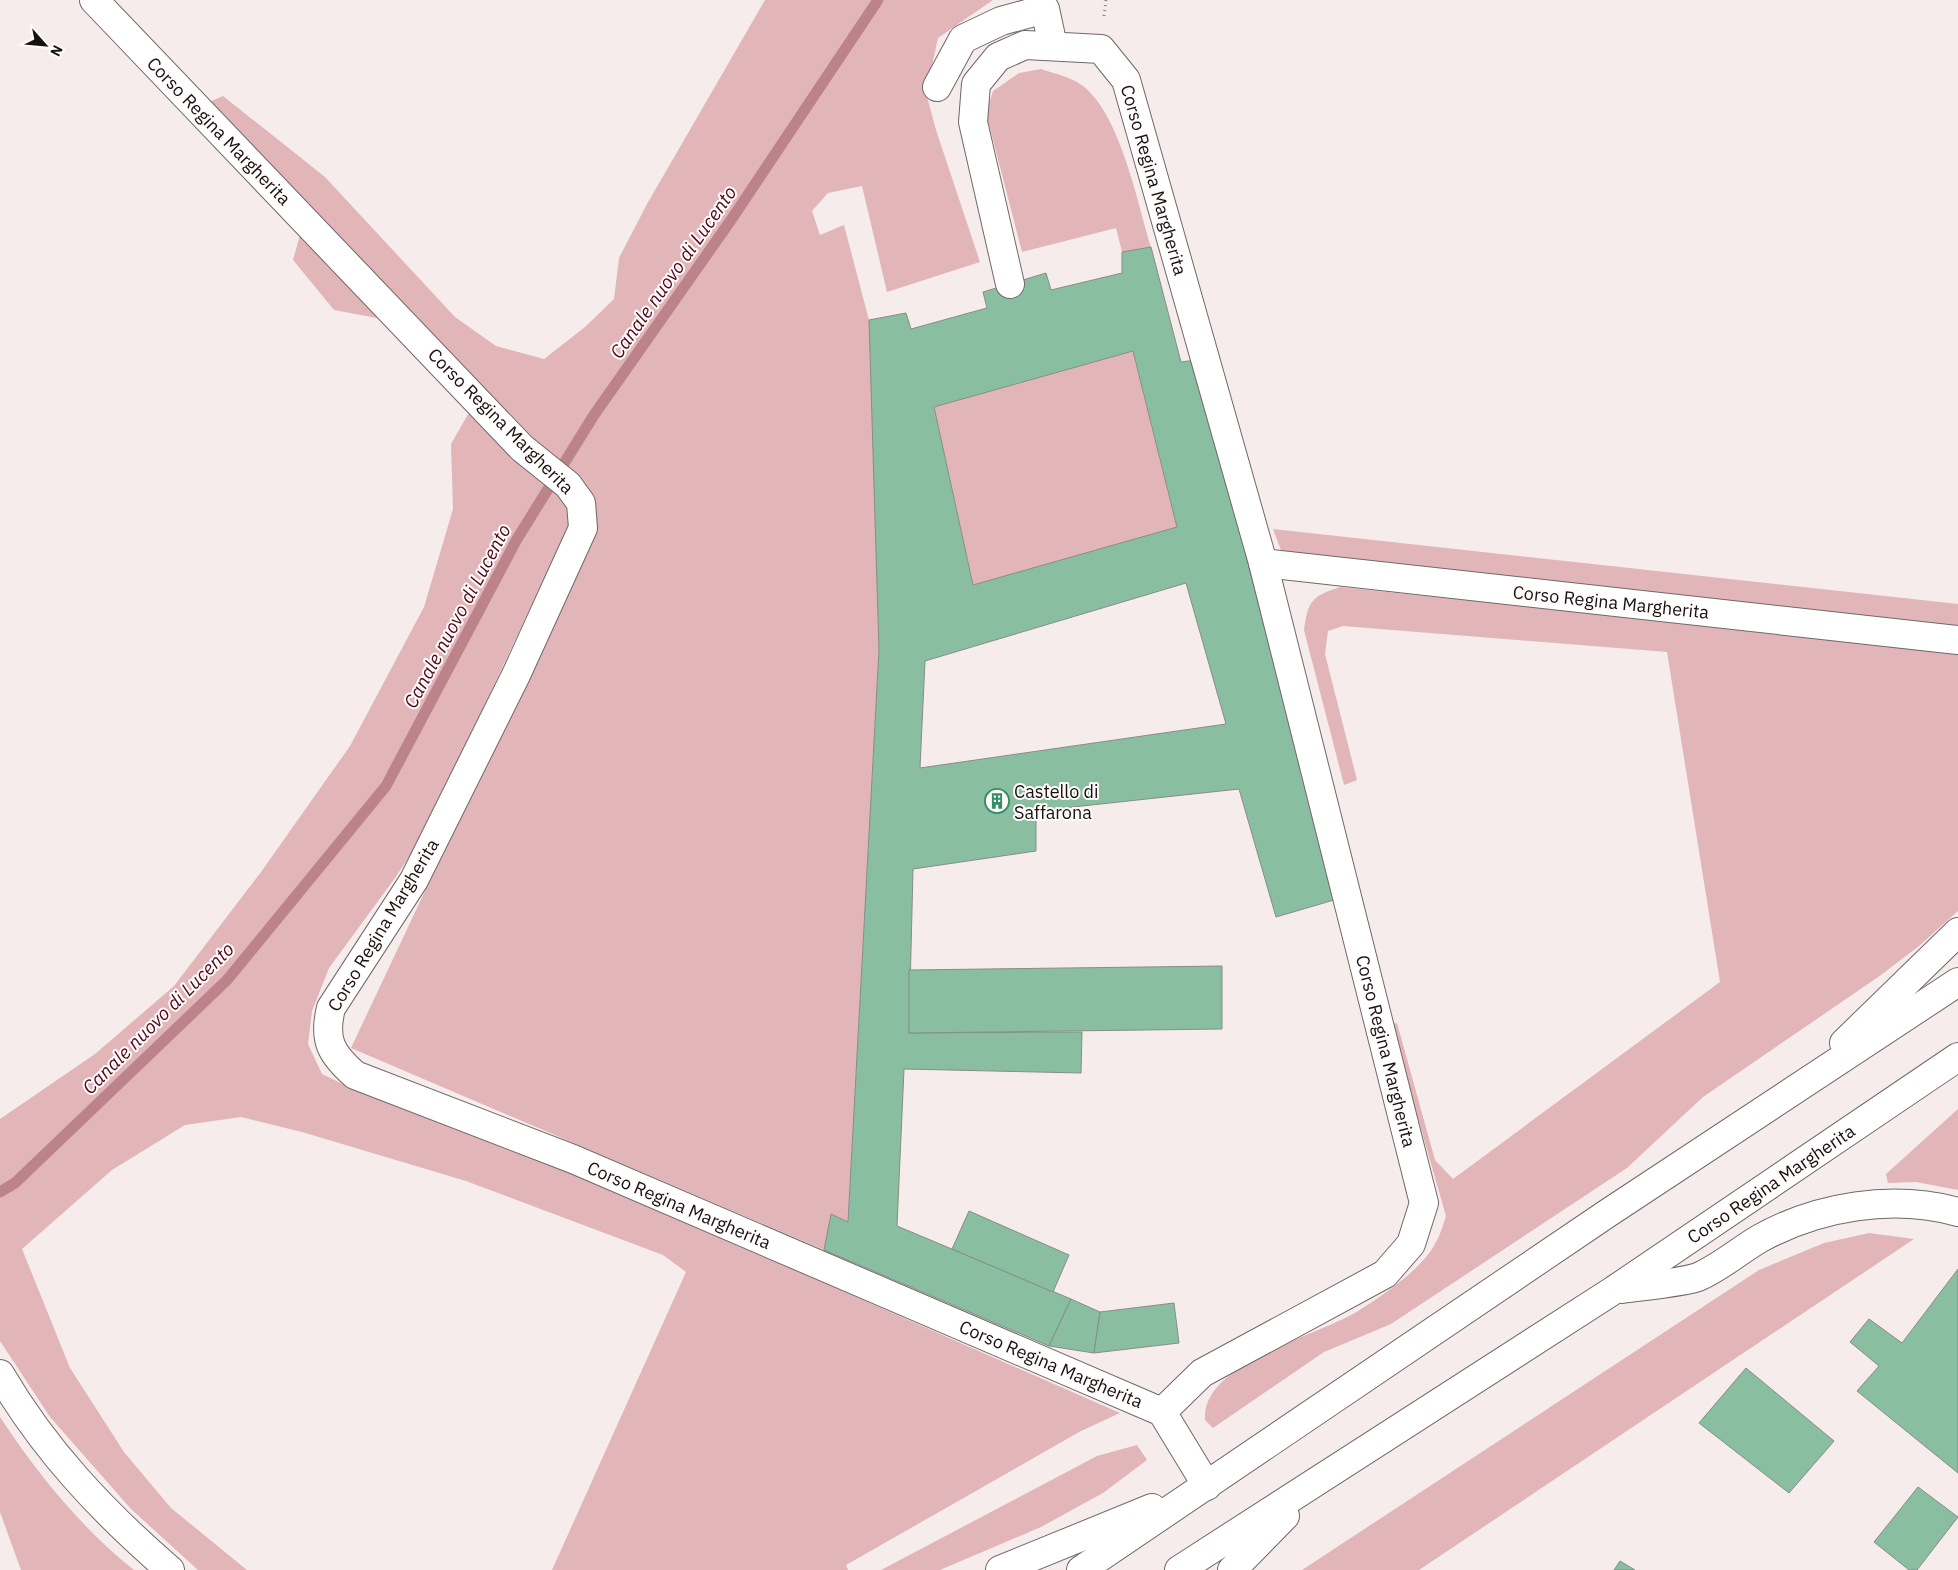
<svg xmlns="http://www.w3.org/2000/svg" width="1958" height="1570" font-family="'IBM Plex Sans',sans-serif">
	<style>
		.green { fill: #e2b5b9 }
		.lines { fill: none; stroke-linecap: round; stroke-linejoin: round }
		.stream { stroke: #bc848a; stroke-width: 11 }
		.building { fill: #8abea0; stroke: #868d89; fill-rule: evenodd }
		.minor-casing { stroke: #706868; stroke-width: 30 }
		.primary-casing { stroke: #706868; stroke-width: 30 }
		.path { stroke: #867f7f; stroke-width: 3; stroke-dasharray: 1 4; stroke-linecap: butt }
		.minor { stroke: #fff; stroke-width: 28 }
		.primary { stroke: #fff; stroke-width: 28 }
		.labels { text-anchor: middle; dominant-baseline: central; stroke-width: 4; stroke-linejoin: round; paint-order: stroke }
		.street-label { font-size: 18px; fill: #151212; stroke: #fffbfb }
		.poi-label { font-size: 18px; fill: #151212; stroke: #fffbfb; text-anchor: start }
		.water-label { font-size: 19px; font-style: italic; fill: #4e091b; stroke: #fffbfb }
	</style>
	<rect width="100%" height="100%" fill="#f6ecec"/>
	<!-- green -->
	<g class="green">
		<polygon points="765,0 993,0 938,38 926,93 936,130 980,262 887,292 862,186 828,193 812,211 820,235 844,225 869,320 871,355 879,650 848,1222 831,1214 824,1250 351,1048 566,592 542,583 423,836 395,878 329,968 312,1011 308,1044 322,1074 351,1088 565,1169 1120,1413 1081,1431 846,1565 848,1570 552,1570 686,1272 663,1255 466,1181 302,1132 241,1117 185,1125 112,1170 22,1249 70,1368 124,1452 171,1508 247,1570 198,1570 131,1509 50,1417 0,1341 0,1119 95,1054 174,986 261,872 350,746 424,607 453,509 451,444 482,390 419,326 334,310 293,260 300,235 205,104 223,96 325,177 455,317 496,346 544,359 585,327 614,299 619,258 647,204"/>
		<path d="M1041,69c12,4 25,7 36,13 42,24 60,120 74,165l-29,5 -6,-24 -94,24 -36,-139 7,-22 26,-18z"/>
		<polygon points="1133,351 1177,527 973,585 934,407"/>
		<polygon points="1273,529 1958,604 1958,629 1282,553"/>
		<path d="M1340,587l618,65v259l-39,35 -38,29 -178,122 -76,71 -236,156 -67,28 -111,76 -8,-8c-4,-58 114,-84 153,-109 24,-15 64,-42 77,-67 5,-8 8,-19 11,-28l-55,-192 6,-1 38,137 18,19 267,-197 -53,-330 -324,-26 -15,5 -3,23 32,126 -13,5 -40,-155c4,-29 8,-34 36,-43z"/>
		<polygon points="1958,1109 1958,1190 1916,1182 1888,1183 1886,1174"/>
		<polygon points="1869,1233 1914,1239 1419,1570 1302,1570 1759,1270 1824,1243"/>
		<path d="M0,1417c37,56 81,111 134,153h-113l-21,-58z"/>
		<polygon points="1137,1445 1147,1460 1103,1493 1041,1527 940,1570 881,1570 1097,1456"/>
	</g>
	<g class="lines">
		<!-- stream -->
		<polyline class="stream" points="0,1192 15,1183 227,980 386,786 517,539 594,415 731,220 878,0"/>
	</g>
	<!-- building -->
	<g class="building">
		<path d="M1151,247l30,115 15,-2 138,540 -58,17 -37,-128 -203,22v40l-123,18 -4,164 173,-1 -1,41 -177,-4 -7,157 174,73 -22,47 -225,-96 7,-36 17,8 31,-572 -10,-330 37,-7 5,16 76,-21 -4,-16 63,-19 5,17 71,-17v-21zM1133,351l44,176 -204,58 -39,-178zM1186,583l40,141 -306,44 5,-107z"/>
		<polygon points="1222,966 1222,1029 909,1033 909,970"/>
		<polygon points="969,1211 1069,1255 1053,1292 952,1249"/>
		<polygon points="1958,1269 1958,1473 1857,1391 1879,1366 1850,1342 1869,1319 1902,1343"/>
		<polygon points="1071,1299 1100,1312 1094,1353 1049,1346"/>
		<polygon points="1174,1303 1179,1343 1094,1353 1100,1312"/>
		<polygon points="1746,1368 1834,1441 1789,1493 1699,1423"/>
		<polygon points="1918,1487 1958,1517 1917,1570 1909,1570 1874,1542"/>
		<polygon points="1620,1561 1635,1570 1614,1570"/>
	</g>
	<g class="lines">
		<defs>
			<g id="minor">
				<path d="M94,0l428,448 46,37 13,18 2,25 -67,147 -102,205 -83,128c-8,32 0,46 24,67l218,84 589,253 45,74"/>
				<polyline points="937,87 963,39 1001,21 1045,9 1053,46"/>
				<polyline points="1010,284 973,122 976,84 998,57 1025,45 1101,49 1126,80 1263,563 1424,1203 1411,1244 1385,1274 1202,1373 1162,1412"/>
				<polyline points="1263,563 1958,640"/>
			</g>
			<g id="primary">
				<polyline points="1844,1043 1958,932"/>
				<path d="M1622,1289c20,-3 58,-6 76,-12 21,-9 41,-26 61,-38 59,-33 134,-45 199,-27"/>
				<path d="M0,1374c45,77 103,138 170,196"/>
				<polyline points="1000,1570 1152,1508"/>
				<polyline points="1081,1570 1608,1213 1958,982"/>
				<polyline points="1179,1570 1614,1290 1958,1057"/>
				<polyline points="1232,1570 1285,1516"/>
			</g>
		</defs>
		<!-- minor casing -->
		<use href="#minor" class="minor-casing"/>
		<!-- primary casing -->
		<use href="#primary" class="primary-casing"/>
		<!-- path -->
		<polyline class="path" points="1104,16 1106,0"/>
		<!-- minor -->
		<use href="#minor" class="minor"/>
		<!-- primary -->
		<use href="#primary" class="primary"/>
	</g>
	<!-- icons -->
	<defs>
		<symbol id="building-ring" viewBox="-11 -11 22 22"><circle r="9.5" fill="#fffbfb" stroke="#358e63" stroke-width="1.5"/><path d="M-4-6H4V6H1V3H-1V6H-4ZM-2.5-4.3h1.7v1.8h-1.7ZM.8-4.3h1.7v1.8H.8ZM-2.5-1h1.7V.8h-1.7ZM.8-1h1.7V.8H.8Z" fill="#358e63"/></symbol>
	</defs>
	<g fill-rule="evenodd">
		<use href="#building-ring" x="983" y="787" width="28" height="28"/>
	</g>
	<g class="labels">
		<!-- street labels -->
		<g class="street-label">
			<text transform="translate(219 131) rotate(46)">Corso Regina Margherita</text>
			<text transform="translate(1154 180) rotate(74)">Corso Regina Margherita</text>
			<text transform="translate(501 421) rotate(45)">Corso Regina Margherita</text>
			<text transform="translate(1611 602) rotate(6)">Corso Regina Margherita</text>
			<text transform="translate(383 925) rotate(-59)">Corso Regina Margherita</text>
			<text transform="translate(1386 1051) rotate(76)">Corso Regina Margherita</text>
			<text transform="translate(1771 1184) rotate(-34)">Corso Regina Margherita</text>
			<text transform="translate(679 1205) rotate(23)">Corso Regina Margherita</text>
			<text transform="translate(1051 1364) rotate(23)">Corso Regina Margherita</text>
		</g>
		<!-- poi labels -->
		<g class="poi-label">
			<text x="1014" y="791">Castello di<tspan x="1014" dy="21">Saffarona</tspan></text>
		</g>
		<!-- water labels -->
		<g class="water-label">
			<text transform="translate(673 272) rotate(-55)">Canale nuovo di Lucento</text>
			<text transform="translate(457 616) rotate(-62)">Canale nuovo di Lucento</text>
			<text transform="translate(158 1018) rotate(-45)">Canale nuovo di Lucento</text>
		</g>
	</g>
	<!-- north arrow -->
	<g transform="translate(45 45) rotate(117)" stroke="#fffbfb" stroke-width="4" paint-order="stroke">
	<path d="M0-4L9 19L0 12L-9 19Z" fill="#151212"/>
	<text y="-8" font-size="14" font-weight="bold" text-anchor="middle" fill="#151212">N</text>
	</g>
</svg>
